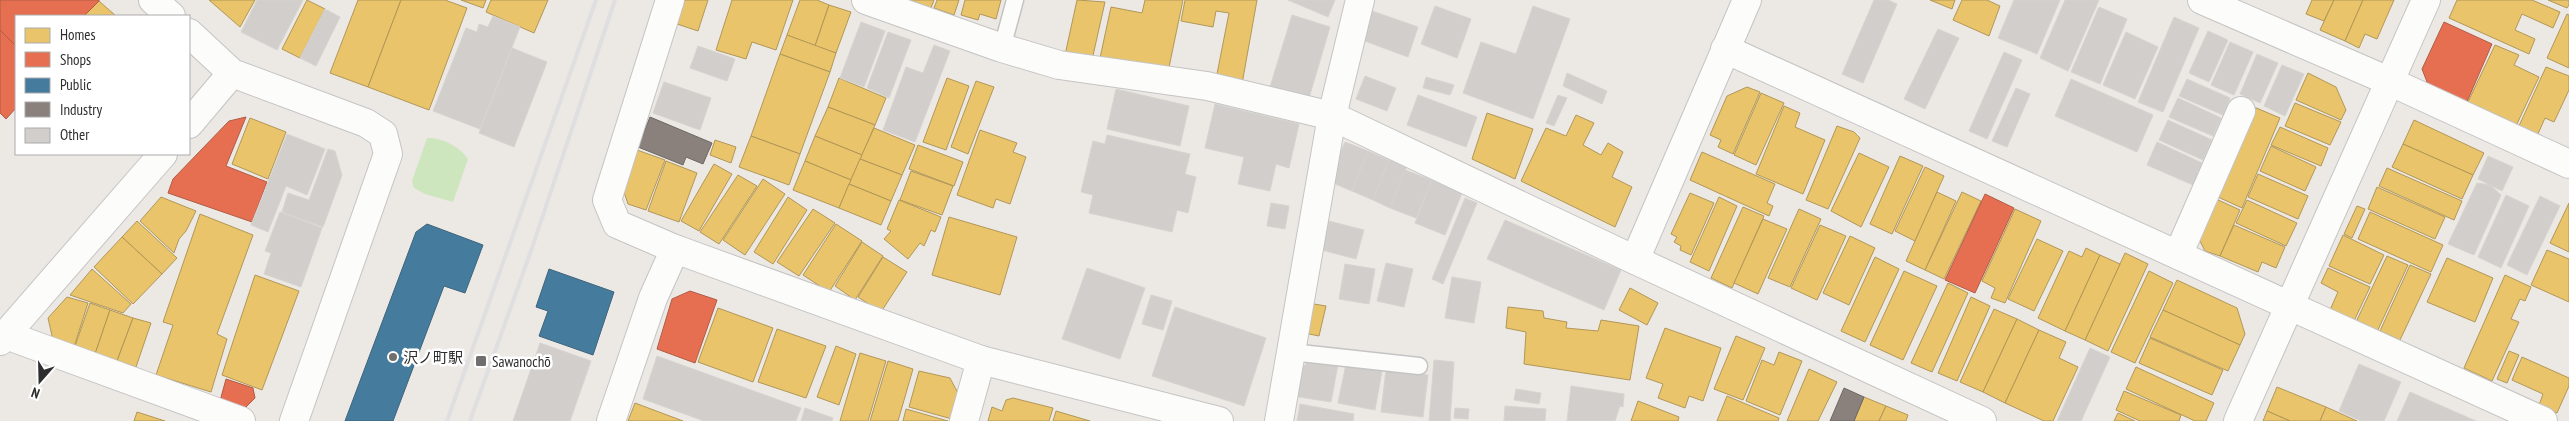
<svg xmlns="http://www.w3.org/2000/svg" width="2569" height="421" font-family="'PT Sans Narrow','Noto Sans JP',sans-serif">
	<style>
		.green { fill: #cee6be }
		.homes { fill: #e9c46a; stroke: #b19758 }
		.shops { fill: #e76f51; stroke: #b05c46 }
		.public { fill: #457b9d; stroke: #3e647c }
		.industry { fill: #8a817c; stroke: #6e6865 }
		.building { fill: #d1cecb; stroke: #d7d4d0 }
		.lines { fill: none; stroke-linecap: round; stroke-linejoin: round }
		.service-casing { stroke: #c5c4c5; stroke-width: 19 }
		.minor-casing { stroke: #c5c4c5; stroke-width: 30 }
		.service { stroke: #fcfcfb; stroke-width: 16 }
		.minor { stroke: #fcfcfb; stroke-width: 28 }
		.rail { stroke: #dfdfe1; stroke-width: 4 }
		.poi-dot { fill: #706f6e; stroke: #fff; stroke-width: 2 }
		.labels { text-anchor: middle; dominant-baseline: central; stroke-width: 5; stroke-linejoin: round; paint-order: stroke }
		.poi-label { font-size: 15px; fill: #2e2e2e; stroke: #fff; text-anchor: start }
	</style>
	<rect width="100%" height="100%" fill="#ece8e4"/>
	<!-- green -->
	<path class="green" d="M427,138c15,-1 33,9 41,21l-15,43 -28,-8 -11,-6 -2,-7z"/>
	<!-- homes -->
	<g class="homes">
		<polygon points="209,0 255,0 240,27"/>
		<polygon points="307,0 325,9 300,58 282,49"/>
		<polygon points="358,0 401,0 368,87 330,73"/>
		<polygon points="401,0 445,0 467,8 429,110 368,87"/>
		<polygon points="461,0 486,0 483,8"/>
		<polygon points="491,0 548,0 534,33 486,12"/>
		<polygon points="685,0 708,0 698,31 677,24"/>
		<polygon points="732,0 793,0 776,50 752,42 746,59 716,50"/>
		<polygon points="800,0 817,0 829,5 815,46 787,35"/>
		<polygon points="909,0 934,0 931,8"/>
		<polygon points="937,0 959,0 954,15 934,8"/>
		<polygon points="965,0 1001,0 996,19 980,14 978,20 961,15"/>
		<polygon points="1077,0 1105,2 1092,60 1065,55"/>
		<polygon points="1145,0 1183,0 1168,72 1100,58 1111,7 1142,13"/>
		<polygon points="1185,0 1257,0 1242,84 1216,79 1229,13 1216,11 1213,27 1181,21"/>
		<polygon points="1930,0 1955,0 1952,9"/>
		<polygon points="1962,0 1987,0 2000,6 1989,36 1953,20"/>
		<polygon points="2312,0 2334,0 2324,21 2306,14"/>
		<polygon points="2334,0 2363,0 2345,41 2320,30"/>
		<polygon points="2363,0 2394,0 2377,39 2365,34 2359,48 2345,41"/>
		<polygon points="2457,0 2532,0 2560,12 2553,28 2522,14 2515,30 2535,39 2529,54 2449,18"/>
		<polygon points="2548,0 2569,0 2569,5 2567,8"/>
		<polygon points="99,1 116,16 84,16"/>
		<polygon points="829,5 851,12 836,53 815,46"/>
		<polygon points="2567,14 2569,15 2569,68 2547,58"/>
		<polygon points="787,35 836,53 830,72 780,54"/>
		<polygon points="2495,45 2519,55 2514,65 2539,77 2516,126 2467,104"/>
		<polygon points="780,54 830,72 800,154 751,136"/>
		<polygon points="2546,67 2569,76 2569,90 2554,122 2545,118 2537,136 2518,128"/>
		<polygon points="2308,73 2336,87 2346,110 2341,120 2296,100"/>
		<polygon points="839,78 886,98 875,125 828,107"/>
		<polygon points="947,78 969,86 946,150 923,142"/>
		<polygon points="976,81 994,87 968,154 951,147"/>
		<polygon points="1747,87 1760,92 1733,154 1718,147 1721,140 1710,135 1727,96"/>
		<polygon points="1761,93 1784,103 1756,165 1734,155"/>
		<polygon points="2295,103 2341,122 2330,145 2285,126"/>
		<polygon points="1784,106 1800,113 1795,127 1825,140 1803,194 1756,174"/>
		<polygon points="828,107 875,125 862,155 815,136"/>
		<polygon points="2254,107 2280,118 2242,208 2218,197"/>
		<polygon points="1487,113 1533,129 1515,179 1472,159"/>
		<polygon points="1576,115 1594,123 1583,145 1601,155 1608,143 1623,152 1612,177 1632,187 1615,227 1521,181 1546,128 1566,136"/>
		<polygon points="250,118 286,132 268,179 232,164"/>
		<polygon points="2414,120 2484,153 2473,175 2403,144"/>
		<polygon points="1837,126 1854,132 1860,138 1828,209 1806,200"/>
		<polygon points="2280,127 2328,148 2321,166 2271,145"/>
		<polygon points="874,128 915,145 902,175 860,159"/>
		<polygon points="980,130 1017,143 1013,152 1026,157 1010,204 996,199 993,208 957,195"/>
		<polygon points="751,136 800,154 789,185 739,167"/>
		<polygon points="815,136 862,155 851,180 805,161"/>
		<polygon points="715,140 736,147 731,163 710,155"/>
		<polygon points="2403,144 2473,175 2462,199 2392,167"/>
		<polygon points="918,145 963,162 954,186 909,169"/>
		<polygon points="2271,146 2316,167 2305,191 2260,171"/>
		<polygon points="637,150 665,160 646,210 628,204 622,186"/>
		<polygon points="1702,152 1775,184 1767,203 1773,206 1769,216 1690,180"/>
		<polygon points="1859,153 1889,167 1861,227 1831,211"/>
		<polygon points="1900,156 1923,166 1892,234 1870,224"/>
		<polygon points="860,159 902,175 891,201 849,184"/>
		<polygon points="666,161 697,173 679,222 648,211"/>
		<polygon points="805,161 851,180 839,208 793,190"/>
		<polygon points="714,164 732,174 699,231 681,221"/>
		<polygon points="1925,167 1944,176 1915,241 1895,231"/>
		<polygon points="2387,168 2462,201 2454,220 2379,186"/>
		<polygon points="911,171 953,186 942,215 900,200"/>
		<polygon points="2258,174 2308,196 2298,219 2248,197"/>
		<polygon points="738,175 757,186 719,244 700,232"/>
		<polygon points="763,179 785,194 745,255 723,240"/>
		<polygon points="849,184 891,201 881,225 839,208"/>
		<polygon points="2377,187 2445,217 2435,239 2368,209"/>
		<polygon points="1937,192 1956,201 1925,270 1906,261"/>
		<polygon points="1962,192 1981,201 1944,279 1925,270"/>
		<polygon points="1690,193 1714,203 1691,255 1680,250 1681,246 1674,242 1677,237 1671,234"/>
		<polygon points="161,197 196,211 186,231 179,239 174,253 140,221"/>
		<polygon points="788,197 807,210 773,264 754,252"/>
		<polygon points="1719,197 1737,206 1709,271 1690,262"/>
		<polygon points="2216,199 2240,210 2220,256 2205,251 2199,239"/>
		<polygon points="899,200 941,217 935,232 931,230 924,246 920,243 908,259 884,239 891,231 887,229"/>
		<polygon points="2247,200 2297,223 2286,246 2236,223"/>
		<polygon points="2569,203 2569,252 2550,243"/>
		<polygon points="2357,206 2365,209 2352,238 2344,234"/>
		<polygon points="1743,207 1764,216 1732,288 1711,278"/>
		<polygon points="813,209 835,223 799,276 777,262"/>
		<polygon points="1799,209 1821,219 1790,287 1768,278"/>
		<polygon points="2015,209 2041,221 2005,303 1991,298 1995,288 1982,281"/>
		<polygon points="2370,212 2443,245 2431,272 2358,239"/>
		<polygon points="200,214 253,235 217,334 227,339 211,392 156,375 173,325 163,322"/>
		<polygon points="949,217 1017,237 1000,295 932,275"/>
		<polygon points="1763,219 1787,229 1758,294 1734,283"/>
		<polygon points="137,221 177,258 162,274 122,237"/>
		<polygon points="836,224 862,241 829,292 803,275"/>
		<polygon points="1820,225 1846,236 1817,300 1791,288"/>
		<polygon points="2234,225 2285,247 2276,268 2262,262 2258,272 2220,256"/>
		<polygon points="2343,235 2384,255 2370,284 2329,266"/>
		<polygon points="1850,236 1875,248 1849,305 1823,293"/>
		<polygon points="122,237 162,274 133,304 94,267"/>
		<polygon points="2037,239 2063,251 2034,311 2008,299"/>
		<polygon points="862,242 883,256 855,300 835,286"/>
		<polygon points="2086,248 2100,255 2065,331 2038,318 2069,251 2082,257"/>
		<polygon points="2547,250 2569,259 2569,302 2531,285"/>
		<polygon points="2125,253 2148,264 2108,351 2085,340"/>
		<polygon points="2100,255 2120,264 2085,340 2065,331"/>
		<polygon points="2387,256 2408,265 2377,332 2356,322"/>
		<polygon points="883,257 907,272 881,312 858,297"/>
		<polygon points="1875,257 1899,269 1865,342 1841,331"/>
		<polygon points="2447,258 2493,278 2475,322 2427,302"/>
		<polygon points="2410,265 2431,274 2400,340 2380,331"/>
		<polygon points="2328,268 2370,287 2354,321 2330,310 2338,292 2321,283"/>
		<polygon points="92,269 131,304 123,313 70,295"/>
		<polygon points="1904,271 1937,286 1903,360 1870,345"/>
		<polygon points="2149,271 2173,283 2135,363 2111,352"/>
		<polygon points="255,275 299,291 262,390 222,375"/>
		<polygon points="2505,275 2531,287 2525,301 2520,299 2511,319 2519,322 2492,381 2464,368"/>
		<polygon points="2177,280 2237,308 2245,334 2240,345 2163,310"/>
		<polygon points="1948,283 1968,293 1932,372 1911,363"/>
		<polygon points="1630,288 1658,303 1647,325 1619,310"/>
		<polygon points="67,297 88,303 74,347 53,340 48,318"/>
		<polygon points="1971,297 1990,306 1957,381 1938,373"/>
		<polygon points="90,303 110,310 95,354 75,346"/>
		<polygon points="1308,303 1326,306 1319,336 1304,333"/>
		<polygon points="1508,307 1543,311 1544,318 1567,322 1566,328 1598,331 1601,320 1639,326 1630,380 1524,364 1526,332 1506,328"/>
		<polygon points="718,308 773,328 753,382 698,362"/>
		<polygon points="1994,309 2017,319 1983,392 1960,382"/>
		<polygon points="110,310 133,318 117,361 95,354"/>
		<polygon points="2163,310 2240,345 2228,371 2150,337"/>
		<polygon points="133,318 151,323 136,367 117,361"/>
		<polygon points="2017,319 2039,330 2005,403 1983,392"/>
		<polygon points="1665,328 1721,348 1703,401 1689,396 1685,408 1658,398 1663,384 1646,378"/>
		<polygon points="777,329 826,346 806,398 758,382"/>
		<polygon points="2039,330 2066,342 2059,358 2078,367 2053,421 2044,421 2005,403"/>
		<polygon points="1736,336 1765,348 1743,400 1714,389"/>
		<polygon points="2150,338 2223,370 2212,395 2139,363"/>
		<polygon points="836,346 856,354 839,405 817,397"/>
		<polygon points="2509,351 2519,355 2507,383 2497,379"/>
		<polygon points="1779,352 1802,361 1780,415 1746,401 1762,360 1774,365"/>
		<polygon points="860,353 886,361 868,421 840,421"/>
		<polygon points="2522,357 2569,378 2569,386 2557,413 2539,405 2543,394 2512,380"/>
		<polygon points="888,361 913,369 898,421 870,421"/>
		<polygon points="2136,367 2214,403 2206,421 2195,421 2126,389"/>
		<polygon points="1809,369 1837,382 1818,421 1787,421"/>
		<polygon points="919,371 950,378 959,395 952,419 909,407"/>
		<polygon points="2277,387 2326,407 2320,421 2290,421 2267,411"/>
		<polygon points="2124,391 2181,415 2179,421 2140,421 2116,410"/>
		<polygon points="1727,396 1779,418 1778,421 1717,421"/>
		<polygon points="1864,397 1886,406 1879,421 1854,421"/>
		<polygon points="1013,398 1053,408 1049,421 988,421 992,407 1002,411 1006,400"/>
		<polygon points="1638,401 1679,417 1678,421 1631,421"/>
		<polygon points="635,403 683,421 628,421"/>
		<polygon points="1886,406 1908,415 1906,421 1879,421"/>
		<polygon points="2326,407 2357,421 2320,421"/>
		<polygon points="906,409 948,421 903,421"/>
		<polygon points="1056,411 1090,421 1053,421"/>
		<polygon points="2267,411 2290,421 2263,421"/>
		<polygon points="137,412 165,421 134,421"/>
		<polygon points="2118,413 2135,421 2114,421"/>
	</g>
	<!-- shops -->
	<g class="shops">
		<polygon points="0,0 99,0 99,1 84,16 16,16 16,46 0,30"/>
		<polygon points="2444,22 2492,44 2466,104 2429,87 2422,69"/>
		<polygon points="0,30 16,46 16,108 6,119 0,113"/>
		<polygon points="246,117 226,166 267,182 252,222 168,193 173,179 229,121"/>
		<polygon points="1985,194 2014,208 1975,293 1945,280"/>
		<polygon points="690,291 717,300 695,363 657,349 672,299"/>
		<polygon points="226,379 253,388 255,398 245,408 220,401"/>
	</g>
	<!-- public -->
	<g class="public">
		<polygon points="427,224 483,245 465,293 444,286 393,421 345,421 416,232"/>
		<polygon points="549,269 614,292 593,355 539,336 548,311 536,307"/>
	</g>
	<!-- industry -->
	<g class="industry">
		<polygon points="650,117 712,143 703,164 686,157 683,165 638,147"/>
		<polygon points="1844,388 1864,397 1854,421 1830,421"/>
	</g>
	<!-- building -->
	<g class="building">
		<polygon points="257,0 303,0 277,50 241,32"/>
		<polygon points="1288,0 1335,0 1328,17"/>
		<polygon points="1874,0 1888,0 1897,4 1863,83 1842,74"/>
		<polygon points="2014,0 2060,0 2037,54 1998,38"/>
		<polygon points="2065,0 2099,0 2068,71 2040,58"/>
		<polygon points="1435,6 1471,19 1457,58 1421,44"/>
		<polygon points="1533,6 1570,19 1533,119 1463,93 1481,42 1516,54"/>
		<polygon points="2099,7 2127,19 2100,84 2071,72"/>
		<polygon points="325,9 340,17 316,66 300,58"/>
		<polygon points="1372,11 1418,27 1408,57 1362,40"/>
		<polygon points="1292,15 1330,27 1309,98 1270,87"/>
		<polygon points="493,16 520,27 480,129 433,111 466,28 477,32 479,24 488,27"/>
		<polygon points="2174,17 2199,28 2163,112 2138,102"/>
		<polygon points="861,22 885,31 864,87 840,78"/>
		<polygon points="1938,29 1959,38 1925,109 1904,99"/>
		<polygon points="2208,31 2228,40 2209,82 2189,73"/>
		<polygon points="888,32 911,40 889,98 867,88"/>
		<polygon points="2126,32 2158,47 2135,99 2103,85"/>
		<polygon points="2230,42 2253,52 2234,95 2211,85"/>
		<polygon points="934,45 950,51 915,142 883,130 906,67 923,73"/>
		<polygon points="698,46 735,59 727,81 690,68"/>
		<polygon points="512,48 547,62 514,147 479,133"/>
		<polygon points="2004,52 2022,60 1987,139 1969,131"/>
		<polygon points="2257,54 2278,63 2260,103 2240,94"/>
		<polygon points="2282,65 2304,74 2285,116 2264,106"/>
		<polygon points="1567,73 1607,91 1602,104 1563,86"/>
		<polygon points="1365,76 1396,88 1387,111 1356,99"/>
		<polygon points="1426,77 1454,85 1450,95 1423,88"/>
		<polygon points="2071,79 2153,115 2137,152 2055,116"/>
		<polygon points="2187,79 2230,98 2223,115 2179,96"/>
		<polygon points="664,82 711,98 700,130 653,113"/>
		<polygon points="2016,88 2030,94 2007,147 1992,141"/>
		<polygon points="1116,89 1189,106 1180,146 1107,129"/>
		<polygon points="1418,95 1477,117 1466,147 1407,125"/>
		<polygon points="1558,95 1567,98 1554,126 1546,123"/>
		<polygon points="2178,98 2221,118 2213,136 2169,117"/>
		<polygon points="1215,104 1299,124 1289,168 1276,164 1270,191 1238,184 1244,157 1205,148"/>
		<polygon points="2168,120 2212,140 2203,160 2159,140"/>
		<polygon points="287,134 325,149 307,195 286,186 268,232 251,225"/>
		<polygon points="1107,135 1190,154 1185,174 1196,177 1188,213 1177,210 1172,232 1089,213 1093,195 1081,192 1093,141 1105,144"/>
		<polygon points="1345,142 1368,151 1352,191 1328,181"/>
		<polygon points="2157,142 2202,163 2193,185 2147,165"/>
		<polygon points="328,149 335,151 342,175 323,227 282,212 288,193 309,200"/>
		<polygon points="1368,151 1389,160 1373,200 1352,191"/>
		<polygon points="2488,156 2513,167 2502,191 2478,179"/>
		<polygon points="1389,160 1407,166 1390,208 1373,200"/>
		<polygon points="1405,170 1432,180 1416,218 1390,208"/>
		<polygon points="1432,180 1462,193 1445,235 1415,223"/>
		<polygon points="2477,183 2490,185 2501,195 2474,255 2448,244"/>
		<polygon points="2506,195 2529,206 2501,268 2478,257"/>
		<polygon points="2540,196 2560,206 2527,275 2507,265"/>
		<polygon points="1465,198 1477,203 1443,284 1432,279"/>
		<polygon points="1271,203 1289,206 1285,229 1267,226"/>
		<polygon points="280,212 322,228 301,287 264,274 271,253 265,251"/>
		<polygon points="1325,220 1364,230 1356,259 1318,249"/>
		<polygon points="1505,220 1621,270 1604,310 1487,259"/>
		<polygon points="1386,263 1413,269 1404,307 1377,301"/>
		<polygon points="1345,264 1375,269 1369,304 1339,299"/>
		<polygon points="1087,268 1145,288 1120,359 1062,339"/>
		<polygon points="1452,277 1481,282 1474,323 1445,318"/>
		<polygon points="1151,295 1172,301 1163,330 1142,324"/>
		<polygon points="1175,307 1266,338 1244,406 1152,376"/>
		<polygon points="540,343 591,361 570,421 513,421"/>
		<polygon points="2090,348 2110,357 2081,421 2057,421"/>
		<polygon points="657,356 801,408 796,421 704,421 643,399"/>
		<polygon points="1318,360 1338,364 1331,402 1293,396 1301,369 1307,363"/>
		<polygon points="1434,360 1454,362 1450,421 1429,421"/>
		<polygon points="1346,364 1382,371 1375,410 1338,403"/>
		<polygon points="2359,364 2401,382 2384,421 2361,421 2339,411"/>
		<polygon points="1386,370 1428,375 1423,417 1381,412"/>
		<polygon points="1571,386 1624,394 1623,407 1620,406 1615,421 1567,421"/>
		<polygon points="1516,389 1541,393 1539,404 1514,400"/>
		<polygon points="2410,392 2476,421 2397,421"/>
		<polygon points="1300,404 1354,414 1353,421 1297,421"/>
		<polygon points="1505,406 1546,409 1545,421 1504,421"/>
		<polygon points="805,408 833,418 832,421 801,421"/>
		<polygon points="1455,408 1469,409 1468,419 1454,418"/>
	</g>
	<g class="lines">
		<defs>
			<g id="service">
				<polyline points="1002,48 1015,0"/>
				<polyline points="1291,352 1419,366"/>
			</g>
			<g id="minor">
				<polyline points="153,0 171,16"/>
				<polyline points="866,0 1002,48 1059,65 1207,86 1332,116 1635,260 1982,421"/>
				<polyline points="2202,0 2391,82 2569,164"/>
				<polyline points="189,33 232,73 366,123 383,134 388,154 294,421"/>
				<polyline points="1725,49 2543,421"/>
				<polyline points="189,124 232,73"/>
				<polyline points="675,249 981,360 1219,421"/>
				<polyline points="2178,255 2241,111"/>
				<polyline points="1635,260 1747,0"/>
				<polyline points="6,335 241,421"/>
				<polyline points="0,341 163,154"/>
				<polyline points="611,421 653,298 675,249 617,224 607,200 670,0"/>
				<polyline points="964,421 981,360"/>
				<polyline points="1279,421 1332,116 1360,0"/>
				<polyline points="2238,421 2426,0"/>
			</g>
		</defs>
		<!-- service casing -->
		<use href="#service" class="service-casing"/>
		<!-- minor casing -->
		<use href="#minor" class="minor-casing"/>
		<!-- service -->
		<use href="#service" class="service"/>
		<!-- minor -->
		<use href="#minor" class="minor"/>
		<!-- rail -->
		<g class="rail">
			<polyline points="447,421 596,0"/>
			<polyline points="470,421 531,251 615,0"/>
		</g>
	</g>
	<!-- markers -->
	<g class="poi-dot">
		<circle cx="393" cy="357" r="5"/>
		<rect x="475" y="355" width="12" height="12" rx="2.5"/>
	</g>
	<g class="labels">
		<!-- poi labels -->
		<g class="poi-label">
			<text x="403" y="357">沢ノ町駅</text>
			<text x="492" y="361">Sawanochō</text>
		</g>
	</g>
	<!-- legend -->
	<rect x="15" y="15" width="175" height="140" fill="#ffffff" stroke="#ababab"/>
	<rect x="25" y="28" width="25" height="15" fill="#e9c46a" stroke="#ababab"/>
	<text x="60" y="40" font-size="15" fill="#2e2e2e">Homes</text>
	<rect x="25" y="52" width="25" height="15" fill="#e76f51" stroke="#ababab"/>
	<text x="60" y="65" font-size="15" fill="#2e2e2e">Shops</text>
	<rect x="25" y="78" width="25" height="15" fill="#457b9d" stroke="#ababab"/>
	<text x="60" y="90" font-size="15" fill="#2e2e2e">Public</text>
	<rect x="25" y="102" width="25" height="15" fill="#8a817c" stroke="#ababab"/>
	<text x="60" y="115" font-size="15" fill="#2e2e2e">Industry</text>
	<rect x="25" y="128" width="25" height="15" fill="#d1cecb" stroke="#ababab"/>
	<text x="60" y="140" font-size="15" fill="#2e2e2e">Other</text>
	<!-- north arrow -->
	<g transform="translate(40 381) rotate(200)" stroke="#ffffff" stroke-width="4" paint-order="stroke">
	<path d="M0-4L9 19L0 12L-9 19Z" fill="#2e2e2e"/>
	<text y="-8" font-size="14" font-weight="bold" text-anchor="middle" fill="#2e2e2e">N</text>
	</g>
</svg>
